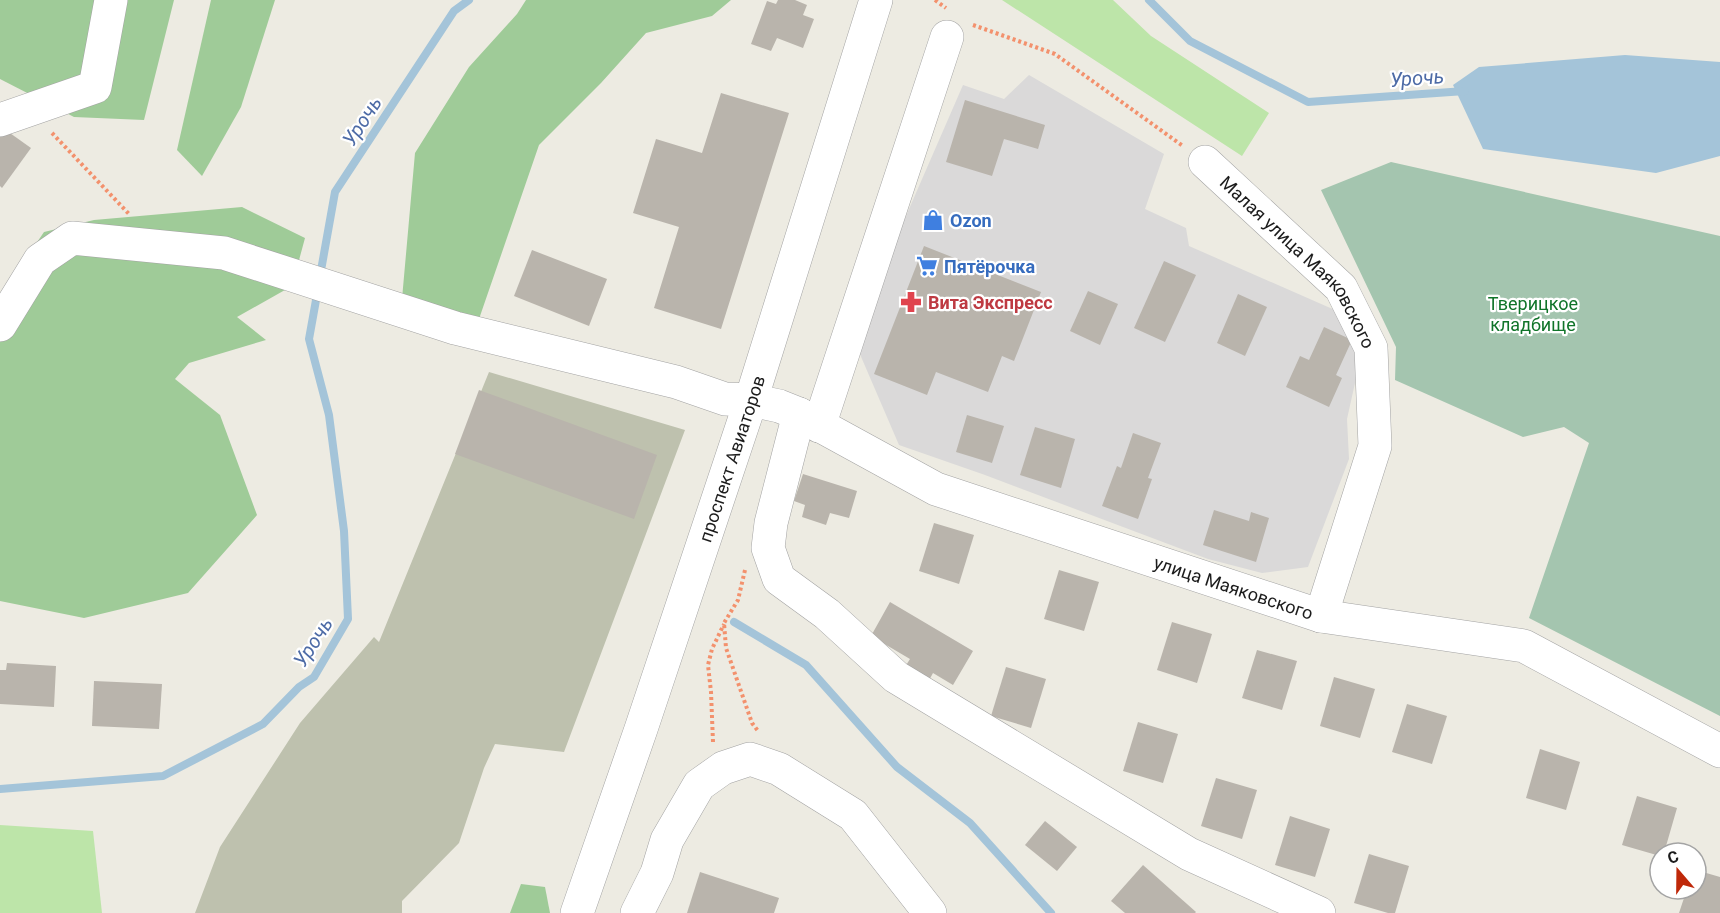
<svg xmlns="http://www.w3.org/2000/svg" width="1720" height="913" font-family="Roboto,sans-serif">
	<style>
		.residential { fill: #dad9d9 }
		.construction { fill: #bec1ae }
		.grass { fill: #bde5a9 }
		.forest { fill: #9fcb98 }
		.cemetery { fill: #a4c5af }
		.water { fill: #a4c4d9 }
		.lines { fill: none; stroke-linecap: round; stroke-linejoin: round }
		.stream { stroke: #a4c4d9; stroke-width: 8 }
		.building { fill: #b9b4ac }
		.minor-casing { stroke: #a3a3a3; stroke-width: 34 }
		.path { stroke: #f3916d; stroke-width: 4; stroke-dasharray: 3 3; stroke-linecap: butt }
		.minor { stroke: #fff; stroke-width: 33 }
		.labels { text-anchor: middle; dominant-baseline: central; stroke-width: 4.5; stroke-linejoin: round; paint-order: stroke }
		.shop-label { font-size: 18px; font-weight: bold; fill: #366cbe; stroke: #fff; text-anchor: start }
		.street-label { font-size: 18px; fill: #1c1c1c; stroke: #fff }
		.health-label { font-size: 18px; font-weight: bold; fill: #be3a42; stroke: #fff; text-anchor: start }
		.park-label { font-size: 18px; fill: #107429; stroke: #fff }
		.water-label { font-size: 20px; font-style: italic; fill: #4d6ba6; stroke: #fff }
	</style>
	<rect width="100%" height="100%" fill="#edebe2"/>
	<!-- residential -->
	<polygon class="residential" points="1029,75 1164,154 1145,209 1186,228 1189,246 1353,318 1357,374 1347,419 1349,459 1308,567 1262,573 1208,559 985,475 899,445 856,345 889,255 963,85 1004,99"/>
	<!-- construction -->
	<polygon class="construction" points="489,372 685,430 564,752 495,744 484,768 459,843 402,901 402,913 195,913 220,847 300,723 374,637 379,642"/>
	<!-- grass -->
	<g class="grass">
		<polygon points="1002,0 1113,0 1151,36 1269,113 1242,156"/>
		<polygon points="0,825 93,831 102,913 0,913"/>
	</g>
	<!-- forest -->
	<g class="forest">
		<polygon points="0,0 174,0 144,120 74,117 0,79"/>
		<polygon points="211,0 275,0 241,107 202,176 177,150"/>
		<polygon points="526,0 731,0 712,16 646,33 601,83 539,145 479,319 402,299 415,153 469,67 517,14"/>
		<polygon points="242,207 305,238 292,286 237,317 266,340 189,363 175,379 220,415 257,515 188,593 84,618 0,601 0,297 44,232 94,220"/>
		<polygon points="521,884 545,887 550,913 510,913"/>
	</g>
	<!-- cemetery -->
	<polygon class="cemetery" points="1391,162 1720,236 1720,716 1529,618 1589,443 1564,427 1523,437 1395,380 1396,347 1321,190"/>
	<!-- water -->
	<polygon class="water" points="1625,55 1720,62 1720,156 1656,173 1483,149 1453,85 1479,67"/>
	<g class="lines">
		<!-- stream -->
		<g class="stream">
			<polyline points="1149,0 1190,41 1308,102 1465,91"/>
			<polyline points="320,276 335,192 454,11 469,0"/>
			<polyline points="734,622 806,665 897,767 970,823 1051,913"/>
			<polyline points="0,789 163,776 263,724 299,687 314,677 348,619 344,531 329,415 309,339 318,289"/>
		</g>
	</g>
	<!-- building -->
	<g class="building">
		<polygon points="778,0 795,0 807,5 803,15 814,19 803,48 777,38 771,51 751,44 767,1 776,4"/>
		<polygon points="721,93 789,113 721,329 654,308 679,227 633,213 656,139 702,153"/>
		<polygon points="965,100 1045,125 1038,149 1004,139 992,176 946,162"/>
		<polygon points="0,126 31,148 2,188 0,186"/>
		<polygon points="924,246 1041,292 1014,361 1002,356 988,392 936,372 927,395 874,374"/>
		<polygon points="532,250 607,279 589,326 514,296"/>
		<polygon points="1164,261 1196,275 1165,342 1134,328"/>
		<polygon points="1088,291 1118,304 1100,345 1070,331"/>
		<polygon points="1238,294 1267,307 1245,356 1217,343"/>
		<polygon points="1324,327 1352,340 1336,375 1342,378 1329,407 1286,387 1300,356 1309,360"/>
		<polygon points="479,390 657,455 634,519 455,454"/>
		<polygon points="967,415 1004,426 992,463 956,452"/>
		<polygon points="1035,427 1075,439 1061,488 1020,475"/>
		<polygon points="1133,433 1161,443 1148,478 1152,479 1138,519 1102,506 1117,466 1121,468"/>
		<polygon points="803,474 857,491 849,518 830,513 826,525 802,517 805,505 794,501"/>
		<polygon points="1214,510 1249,521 1251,512 1269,518 1256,562 1203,545"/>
		<polygon points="934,523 974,535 959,584 919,571"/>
		<polygon points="1059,570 1099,582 1084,631 1044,619"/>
		<polygon points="890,602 973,651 953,685 933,673 927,684 903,670 910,659 871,636"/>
		<polygon points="1172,622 1212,634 1197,683 1157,670"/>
		<polygon points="1257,650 1297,661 1282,710 1242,698"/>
		<polygon points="7,663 56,666 54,707 0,704 0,670 6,670"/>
		<polygon points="1006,667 1046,679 1031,728 991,716"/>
		<polygon points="1334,677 1375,689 1360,738 1320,726"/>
		<polygon points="94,681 162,684 159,729 92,726"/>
		<polygon points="1407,704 1447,716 1432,764 1392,752"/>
		<polygon points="1138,722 1178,734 1163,783 1123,771"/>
		<polygon points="1540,749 1580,762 1566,810 1526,798"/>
		<polygon points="1216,778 1257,790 1242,839 1201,826"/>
		<polygon points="1637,796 1677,808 1664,853 1660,853 1660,856 1622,845"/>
		<polygon points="1290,816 1330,829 1315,877 1275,865"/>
		<polygon points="1045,821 1077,847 1057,871 1025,845"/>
		<polygon points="1369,854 1409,866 1395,913 1388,913 1354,903"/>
		<polygon points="1143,865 1196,912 1195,913 1125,913 1111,901"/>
		<polygon points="1696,870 1720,877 1720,913 1679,913 1687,889 1696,889"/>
		<polygon points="700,872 779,898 774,913 687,913"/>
	</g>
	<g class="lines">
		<defs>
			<g id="minor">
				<polyline points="0,120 95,87 111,0"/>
				<path id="s1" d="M1205,162l136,126 30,60 4,98 -54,170"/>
				<path id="s2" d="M0,325l40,-65 32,-22 152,15 231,75 221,54 49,17 26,1 28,6 20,8 137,75 385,127 203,30 196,105"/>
				<polyline points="799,414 771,523 768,548 779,579 827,614 896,677 1189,854 1319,913"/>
				<polyline points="819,426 947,37"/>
				<path id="s3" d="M577,913l64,-184 110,-329 125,-400"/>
				<polyline points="637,913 657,873 667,840 699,785 723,768 750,759 779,769 853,815 930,913"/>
			</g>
		</defs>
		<!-- minor casing -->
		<use href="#minor" class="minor-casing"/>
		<!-- path -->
		<g class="path">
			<polyline points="935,0 946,8"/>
			<polyline points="973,25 1055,54 1183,146"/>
			<polyline points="52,133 129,214"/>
			<polyline points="745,570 738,600 724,623 726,648 752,723 758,731"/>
			<polyline points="713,742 711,692 708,665 712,649 724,624"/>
		</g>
		<!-- minor -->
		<use href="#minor" class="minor"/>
	</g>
	<!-- icons -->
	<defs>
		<symbol id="shop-bare" viewBox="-9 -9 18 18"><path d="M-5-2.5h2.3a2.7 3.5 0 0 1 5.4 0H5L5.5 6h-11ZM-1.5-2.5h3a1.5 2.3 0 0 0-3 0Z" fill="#3f7fe0" stroke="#fff" stroke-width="2.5" paint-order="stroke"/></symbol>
		<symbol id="supermarket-bare" viewBox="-9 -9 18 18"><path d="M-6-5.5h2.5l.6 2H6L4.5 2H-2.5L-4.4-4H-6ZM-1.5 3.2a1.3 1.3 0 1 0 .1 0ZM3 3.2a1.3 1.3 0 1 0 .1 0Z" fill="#3f7fe0" stroke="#fff" stroke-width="2.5" paint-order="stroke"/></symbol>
		<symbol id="pharmacy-bare" viewBox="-9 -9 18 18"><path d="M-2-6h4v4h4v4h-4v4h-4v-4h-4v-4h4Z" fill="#e0444e" stroke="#fff" stroke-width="2.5" paint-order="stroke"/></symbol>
	</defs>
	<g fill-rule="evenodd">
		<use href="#shop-bare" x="918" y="205" width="30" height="30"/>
		<use href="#supermarket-bare" x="912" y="251" width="30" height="30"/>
		<use href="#pharmacy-bare" x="896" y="287" width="30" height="30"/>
	</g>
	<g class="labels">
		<!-- shop labels -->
		<g class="shop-label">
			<text x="950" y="220">Ozon</text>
			<text x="944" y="266">Пятёрочка</text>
		</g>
		<!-- street labels -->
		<g class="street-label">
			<text stroke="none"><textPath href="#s1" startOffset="138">Малая улица Маяковского</textPath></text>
			<text stroke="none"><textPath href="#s3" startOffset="480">проспект Авиаторов</textPath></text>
			<text stroke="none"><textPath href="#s2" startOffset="1336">улица Маяковского</textPath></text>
		</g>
		<!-- health labels -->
		<g class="health-label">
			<text x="928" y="302">Вита Экспресс</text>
		</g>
		<!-- park labels -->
		<g class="park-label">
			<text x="1533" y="303">Тверицкое<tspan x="1533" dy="21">кладбище</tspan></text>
		</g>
		<!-- water labels -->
		<g class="water-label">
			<text transform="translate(1417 78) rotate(-4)">Урочь</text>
			<text transform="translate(362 121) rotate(-57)">Урочь</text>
			<text transform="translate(313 642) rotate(-57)">Урочь</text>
		</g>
	</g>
	<!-- north arrow -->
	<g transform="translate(1678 871) rotate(340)"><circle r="28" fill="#ffffff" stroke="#a4a4a4" stroke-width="1.5"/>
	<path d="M0-4.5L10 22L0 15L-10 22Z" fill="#bf2809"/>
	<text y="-9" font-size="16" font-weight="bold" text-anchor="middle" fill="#1c1c1c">С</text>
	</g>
</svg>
